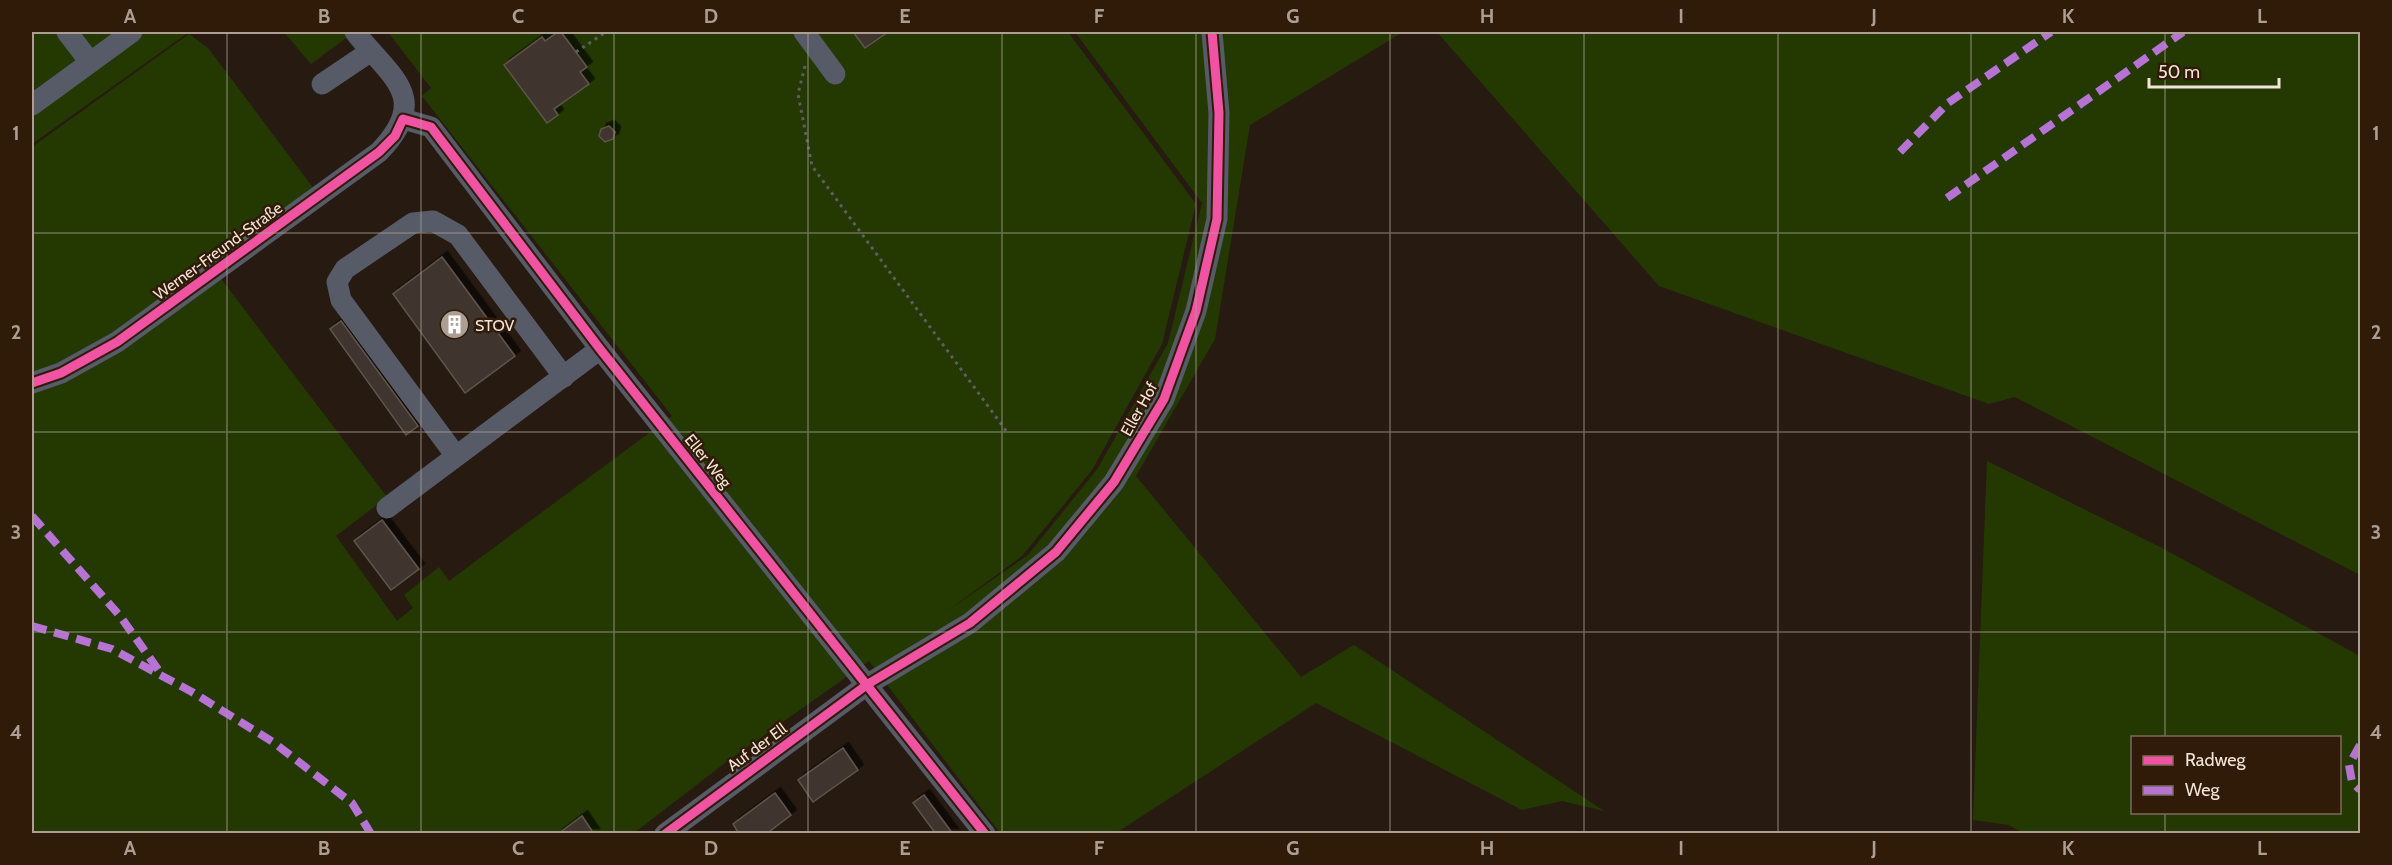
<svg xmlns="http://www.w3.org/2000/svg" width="2392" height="865" font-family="Cabin,sans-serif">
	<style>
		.green { fill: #243902; fill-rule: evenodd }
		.building { fill: #40352e; stroke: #5f544c; stroke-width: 1.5; filter: url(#shadow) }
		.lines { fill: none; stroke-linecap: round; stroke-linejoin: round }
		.path { stroke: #5d5d63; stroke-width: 3; stroke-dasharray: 3 4.5; stroke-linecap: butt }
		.minor { stroke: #575b68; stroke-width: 21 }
		.quiet { stroke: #b673d3; stroke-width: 8; stroke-dasharray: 15 8; stroke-linecap: butt }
		.cycleway-casing { stroke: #301a08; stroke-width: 13 }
		.cycleway { stroke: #f153a3; stroke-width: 9 }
		.grid { fill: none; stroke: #ac9e93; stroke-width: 1.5; stroke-opacity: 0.55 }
		.labels { text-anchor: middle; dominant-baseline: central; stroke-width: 5; stroke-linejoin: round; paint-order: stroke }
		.street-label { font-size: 16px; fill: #f3e4d9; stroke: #301a08 }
		.poi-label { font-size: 16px; fill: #f3e4d9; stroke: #301a08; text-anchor: start }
		.neatline { fill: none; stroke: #ac9e93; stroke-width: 2 }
		.grid-label { font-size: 20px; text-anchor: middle; font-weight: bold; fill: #ac9e93 }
	</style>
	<defs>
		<filter id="shadow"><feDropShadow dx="5.5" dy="-5.5" stdDeviation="0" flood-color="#0009"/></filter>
	</defs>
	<rect width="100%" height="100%" fill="#271b11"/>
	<!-- green -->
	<g class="green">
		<polygon points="32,32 189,32 32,144"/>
		<polygon points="284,32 354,32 311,64"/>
		<polygon points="388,32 1068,32 1196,204 1162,344 1092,470 1022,556 946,612 1028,555 1098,468 1168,343 1202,203 1075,32 1403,32 1250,125 1215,339 1136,476 1301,677 1354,645 1604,811 1562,801 1522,810 1316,703 1116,833 1000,833 869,661 725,763 634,833 32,833 32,147 189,34 208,48 314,189 209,263 387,497 336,536 397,621 413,608 404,595 439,567 449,581 672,416 422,96 431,88"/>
		<polygon points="1437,32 2360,32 2360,575 2015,397 1989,404 1659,286"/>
		<path d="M1987,461l175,87 198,108v177l-336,1 -15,-9 -36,-5zM2132,738h208v74h-208z"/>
	</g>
	<!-- building -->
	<g class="building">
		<polygon points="558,32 561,32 587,67 580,72 589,84 554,109 558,115 547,123 504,65 542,37 545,41"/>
		<polygon points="853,32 888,32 865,48"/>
		<polygon points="609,126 615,132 613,139 605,142 599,136 601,129"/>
		<polygon points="442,257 515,356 465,393 393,294"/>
		<polygon points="341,321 418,426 406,435 330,329"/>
		<polygon points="382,520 419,569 391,590 354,541"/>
		<polygon points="843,748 858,770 813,802 798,780"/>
		<polygon points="775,793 791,815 766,834 739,834 733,824"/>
		<polygon points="924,795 953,834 936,834 913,803"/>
		<polygon points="582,816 594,834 558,834"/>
	</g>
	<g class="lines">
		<!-- path -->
		<g class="path">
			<polyline points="540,32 543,32"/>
			<polyline points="576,52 606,32"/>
			<polyline points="805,66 798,94 812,166 1007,432"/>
		</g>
		<!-- minor -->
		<g class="minor">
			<polyline points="67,32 90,62"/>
			<polyline points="804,32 835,74"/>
			<polyline points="322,84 371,51"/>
			<polyline points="32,105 132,32"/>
			<polyline points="403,119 431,127 600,349 985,834"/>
			<path d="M32,383l29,-10 56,-31 262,-190c53,-55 12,-74 -24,-120"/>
			<polyline points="456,456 341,300 337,282 345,269 413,223 433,221 458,235 564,377"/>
			<polyline points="387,508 600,349"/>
			<polyline points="665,834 868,684 970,623 1056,552 1114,482 1164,399 1196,311 1217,219 1219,113 1212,32"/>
		</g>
		<!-- quiet -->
		<g class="quiet">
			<polyline points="1900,152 1948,103 2051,32"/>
			<polyline points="1947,198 2183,32"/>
			<polyline points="32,516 120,616 162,675"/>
			<polyline points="32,626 112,649 192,692 273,742 352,803 371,834"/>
			<polyline points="2360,745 2349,765 2352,782 2360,790"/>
		</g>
		<defs>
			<g id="cycleway">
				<polyline points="32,383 61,373 117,342 379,152 395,136 403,119 431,127 600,349 985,834"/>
				<polyline points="665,834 868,684 970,623 1056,552 1114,482 1164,399 1196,311 1217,219 1219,113 1212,32"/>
			</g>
		</defs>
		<!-- cycleway casing -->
		<use href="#cycleway" class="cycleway-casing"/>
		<!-- cycleway -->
		<use href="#cycleway" class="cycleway"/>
	</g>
	<!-- grid -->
	<path class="grid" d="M227,32v802M421,32v802M614,32v802M808,32v802M1002,32v802M1196,32v802M1390,32v802M1584,32v802M1778,32v802M1971,32v802M2165,32v706M32,233h2328M32,432h2328M32,632h2328M2165,812v22"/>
	<!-- icons -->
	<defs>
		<symbol id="building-disc" viewBox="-11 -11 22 22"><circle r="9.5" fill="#ac9e93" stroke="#301a08"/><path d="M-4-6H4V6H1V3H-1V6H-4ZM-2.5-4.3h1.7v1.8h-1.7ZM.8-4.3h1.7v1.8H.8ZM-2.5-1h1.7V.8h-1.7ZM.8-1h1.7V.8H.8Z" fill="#fff"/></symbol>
	</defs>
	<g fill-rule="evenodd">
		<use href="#building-disc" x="438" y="308" width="33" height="33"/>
	</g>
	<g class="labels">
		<!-- street labels -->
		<g class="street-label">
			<text transform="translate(218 251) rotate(-36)">Werner-Freund-Straße</text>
			<text transform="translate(1139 409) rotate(-61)">Eller Hof</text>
			<text transform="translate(708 461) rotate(51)">Eller Weg</text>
			<text transform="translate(757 747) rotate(-36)">Auf der Ell</text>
		</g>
		<!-- poi labels -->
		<g class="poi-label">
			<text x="475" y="325">STOV</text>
		</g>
	</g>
	<!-- border -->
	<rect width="2392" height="865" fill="none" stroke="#301a08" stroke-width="66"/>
	<!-- legend -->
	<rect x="2131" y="736" width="210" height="78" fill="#301a08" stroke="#7e6b5c" stroke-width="1.5"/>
	<rect x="2143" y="756" width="30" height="9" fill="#f153a3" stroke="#7e6b5c" stroke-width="1.5"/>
	<text x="2185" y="766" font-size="18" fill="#f3e4d9">Radweg</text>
	<rect x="2143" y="786" width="30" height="9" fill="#b673d3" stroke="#7e6b5c" stroke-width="1.5"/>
	<text x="2185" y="796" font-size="18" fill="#f3e4d9">Weg</text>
	<!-- scale -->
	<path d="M2149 78v9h130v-9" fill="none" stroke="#f3e4d9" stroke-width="3"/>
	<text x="2158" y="78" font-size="18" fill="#f3e4d9" stroke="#301a08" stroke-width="4.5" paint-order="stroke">50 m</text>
	<rect x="33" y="33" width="2326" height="799" class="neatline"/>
	<g class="grid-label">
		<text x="130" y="23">A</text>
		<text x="324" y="23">B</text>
		<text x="518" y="23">C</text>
		<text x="711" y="23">D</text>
		<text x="905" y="23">E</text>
		<text x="1099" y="23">F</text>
		<text x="1293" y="23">G</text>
		<text x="1487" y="23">H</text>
		<text x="1681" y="23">I</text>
		<text x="1874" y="23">J</text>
		<text x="2068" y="23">K</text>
		<text x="2262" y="23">L</text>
		<text x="16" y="140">1</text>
		<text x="2376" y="140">1</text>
		<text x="16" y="339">2</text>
		<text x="2376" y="339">2</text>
		<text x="16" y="539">3</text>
		<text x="2376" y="539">3</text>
		<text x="16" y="739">4</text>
		<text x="2376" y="739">4</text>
		<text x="130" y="855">A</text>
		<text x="324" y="855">B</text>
		<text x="518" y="855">C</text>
		<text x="711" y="855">D</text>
		<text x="905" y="855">E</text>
		<text x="1099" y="855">F</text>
		<text x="1293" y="855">G</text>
		<text x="1487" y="855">H</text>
		<text x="1681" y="855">I</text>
		<text x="1874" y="855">J</text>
		<text x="2068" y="855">K</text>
		<text x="2262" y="855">L</text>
	</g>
</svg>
